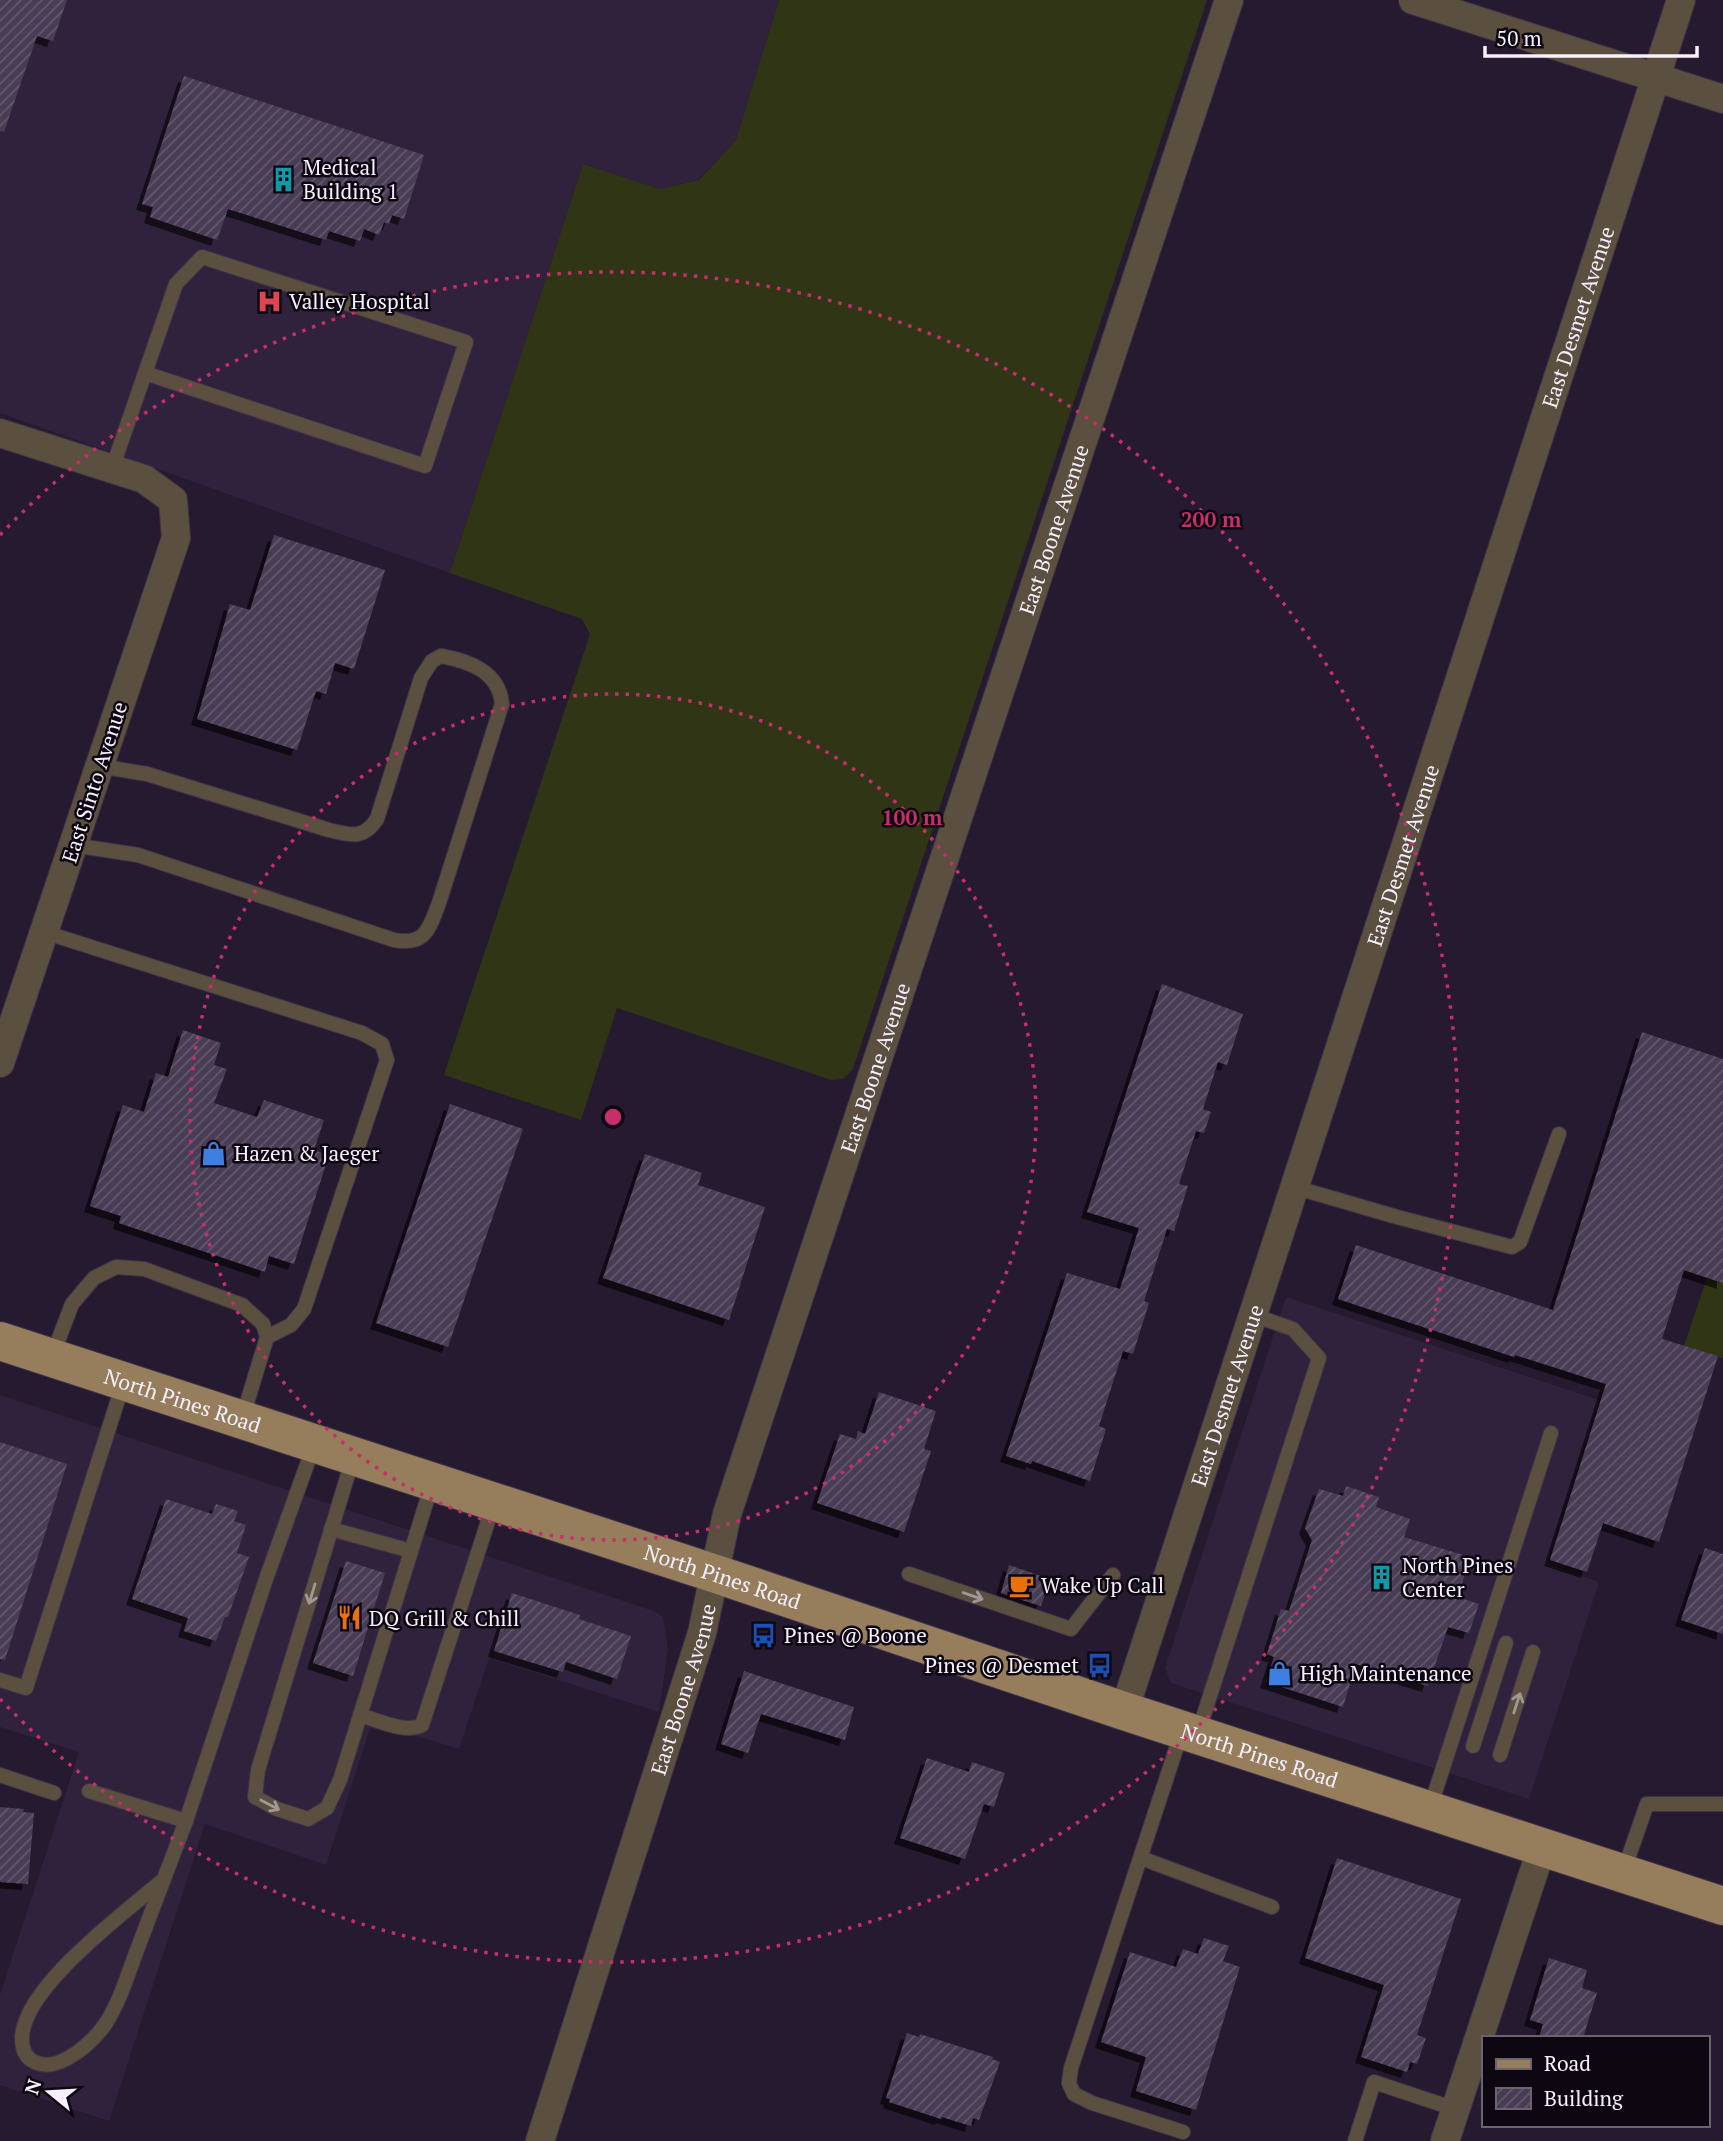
<svg xmlns="http://www.w3.org/2000/svg" width="1723" height="2141" font-family="'PT Serif',serif">
	<style>
		.built { fill: #30223d }
		.grass { fill: #303615 }
		.building { fill: url(#building-hatch); filter: url(#shadow) }
		.lines { fill: none; stroke-linecap: round; stroke-linejoin: round }
		.lane-casing { stroke: #3e3448; stroke-width: 16 }
		.street-casing { stroke: #3e3448; stroke-width: 30 }
		.primary-casing { stroke: #3e3448; stroke-width: 40 }
		.lane { stroke: #5b4f3f; stroke-width: 14 }
		.street { stroke: #5b4f3f; stroke-width: 28 }
		.primary { stroke: #967d5c; stroke-width: 38 }
		.oneway { stroke: #a19795 }
		.ring { fill: none; stroke: #c72e6b; stroke-width: 3.5; stroke-dasharray: 3.5 7 }
		.labels { text-anchor: middle; dominant-baseline: central; stroke-width: 5; stroke-linejoin: round; paint-order: stroke }
		.poi-label { font-size: 21px; fill: #f7f0ff; stroke: #0c0710; text-anchor: start }
		.street-label { font-size: 21px; fill: #f7f0ff; stroke: #0c0710 }
		.centre { fill: #c72e6b; stroke: #0c0710; stroke-width: 3.5 }
		.ring-label { font-size: 21px; text-anchor: middle; font-weight: bold; fill: #c72e6b; stroke: #0c0710; stroke-width: 5; stroke-linejoin: round; paint-order: stroke }
	</style>
	<defs>
		<pattern id="building-hatch" width="6" height="6" patternUnits="userSpaceOnUse" patternTransform="scale(1.75)"><rect width="6" height="6" fill="#483c54"/><path d="M-1 1l2-2M0 6l6-6M5 7l2-2" fill="none" stroke="#63586e"/></pattern>
		<filter id="shadow"><feDropShadow dx="-6" dy="6" stdDeviation="0" flood-color="#0009"/></filter>
	</defs>
	<rect width="100%" height="100%" fill="#251a2f"/>
	<!-- built -->
	<g class="built">
		<polygon points="0,0 779,0 736,140 698,180 660,189 583,164 450,573 0,413"/>
		<polygon points="1286,1297 1599,1400 1547,1564 1599,1582 1529,1799 1171,1683 1165,1668"/>
		<polygon points="0,1395 654,1611 663,1618 668,1649 659,1712 489,1658 459,1749 372,1722 326,1865 205,1824 109,2121 0,2085 0,1995 79,1752 0,1727"/>
	</g>
	<!-- grass -->
	<g class="grass">
		<polygon points="779,0 1207,0 853,1069 843,1079 831,1080 617,1008 581,1120 444,1075 590,634 582,619 450,573 583,164 660,189 699,180 736,140"/>
		<polygon points="1707,1278 1723,1283 1723,1358 1684,1346"/>
	</g>
	<!-- building -->
	<g class="building">
		<polygon points="0,0 67,0 53,41 37,36 4,132 0,131"/>
		<polygon points="184,76 424,155 404,219 392,215 389,224 384,222 379,235 364,229 360,241 329,231 326,240 228,209 217,240 150,217 153,207 142,204"/>
		<polygon points="274,535 385,570 354,669 335,663 326,694 316,691 297,750 197,719 230,604 250,610"/>
		<polygon points="1162,984 1243,1014 1227,1065 1218,1062 1203,1109 1211,1112 1204,1133 1196,1131 1179,1184 1188,1186 1174,1231 1167,1229 1144,1301 1149,1303 1133,1354 1123,1351 1099,1426 1106,1429 1090,1481 1032,1461 1031,1464 1006,1456 1067,1273 1120,1289 1139,1228 1087,1212"/>
		<polygon points="183,1030 221,1043 214,1065 227,1069 214,1103 257,1117 264,1100 324,1120 314,1150 329,1155 294,1264 269,1256 265,1272 119,1223 121,1216 90,1206 123,1105 144,1112 156,1073 168,1077"/>
		<polygon points="1642,1032 1723,1059 1723,1283 1684,1270 1662,1339 1718,1356 1659,1542 1603,1523 1587,1572 1550,1560 1606,1384 1515,1355 1514,1357 1338,1299 1356,1245 1553,1310"/>
		<polygon points="450,1104 523,1129 448,1347 376,1323"/>
		<polygon points="645,1154 702,1173 698,1185 765,1207 729,1320 603,1278"/>
		<polygon points="879,1392 936,1411 924,1449 931,1451 904,1532 817,1503 840,1434 856,1439 858,1431 865,1434"/>
		<polygon points="0,1442 67,1464 5,1660 0,1659"/>
		<polygon points="1346,1486 1379,1497 1376,1507 1410,1519 1404,1537 1470,1557 1458,1597 1479,1604 1469,1633 1448,1627 1428,1686 1356,1664 1343,1707 1266,1682 1274,1657 1267,1654 1281,1609 1289,1611 1312,1540 1305,1528 1319,1489 1343,1496"/>
		<polygon points="166,1499 212,1514 216,1504 238,1511 234,1521 246,1525 237,1553 249,1557 228,1617 225,1617 216,1641 184,1631 188,1618 132,1599"/>
		<polygon points="1705,1548 1723,1554 1723,1634 1681,1620"/>
		<polygon points="346,1561 385,1573 353,1676 313,1663"/>
		<polygon points="1009,1565 1050,1579 1041,1606 1001,1593"/>
		<polygon points="512,1593 580,1615 579,1619 631,1636 617,1679 566,1662 563,1672 494,1651"/>
		<polygon points="744,1671 854,1707 845,1740 761,1714 748,1753 721,1744"/>
		<polygon points="927,1758 969,1772 972,1762 1005,1773 994,1807 984,1804 965,1859 900,1838"/>
		<polygon points="0,1807 24,1809 23,1812 34,1813 28,1884 0,1882"/>
		<polygon points="1337,1858 1461,1899 1417,2035 1426,2038 1417,2064 1410,2062 1407,2072 1361,2057 1384,1985 1305,1958"/>
		<polygon points="1204,1938 1229,1946 1223,1961 1240,1967 1196,2110 1136,2091 1146,2057 1101,2042 1130,1952 1176,1967 1183,1949 1198,1954"/>
		<polygon points="1549,1958 1587,1970 1582,1988 1597,1993 1583,2038 1539,2038 1543,2024 1530,2020"/>
		<polygon points="907,2033 919,2037 920,2034 993,2057 992,2059 1000,2062 979,2120 973,2118 971,2126 942,2117 941,2119 889,2102 890,2099 886,2098"/>
	</g>
	<g class="lines">
		<defs>
			<g id="lane">
				<polyline points="112,469 145,373 425,466 466,342 202,257 176,284 145,373"/>
				<path d="M73,845l65,10 256,85c32,6 35,-12 45,-37l63,-199c-3,-32 -32,-43 -61,-48l-9,5 -11,17 -44,141c-14,21 -26,16 -48,11l-182,-56 -48,-8"/>
				<polyline points="44,932 362,1033 382,1044 387,1060 304,1309 291,1325 267,1337"/>
				<polyline points="1294,1187 1397,1217 1512,1247 1520,1242 1559,1134"/>
				<polyline points="52,1357 72,1304 94,1278 116,1267 144,1269 242,1305 263,1324 267,1337 242,1419"/>
				<polyline points="353,1458 258,1770 255,1797 277,1809 308,1819 327,1808 340,1780 432,1484"/>
				<polyline points="331,1529 411,1551"/>
				<polyline points="909,1574 1071,1629 1113,1575"/>
				<polyline points="0,1680 26,1688 123,1384"/>
				<path d="M360,1715c17,5 46,19 62,10l72,-222"/>
				<polyline points="1182,1731 1071,2068 1069,2083 1074,2094 1092,2103 1183,2132"/>
				<polyline points="1198,1733 1319,1358 1293,1329 1253,1315"/>
				<polyline points="1473,1746 1506,1643"/>
				<polyline points="1500,1755 1533,1652"/>
				<polyline points="0,1775 54,1793"/>
				<polyline points="89,1791 186,1821 266,1579 314,1445"/>
				<polyline points="1430,1808 1551,1433"/>
				<polyline points="1141,1858 1272,1907"/>
				<polyline points="1623,1873 1647,1804 1723,1804"/>
				<path d="M164,1879c-37,32 -141,108 -142,159 0,11 3,21 15,25 24,9 57,-22 69,-40 14,-22 22,-49 31,-73 16,-43 33,-86 49,-129"/>
				<polyline points="1355,2141 1374,2082 1455,2109"/>
			</g>
			<g id="street">
				<polyline points="1413,0 1723,99"/>
				<polyline points="0,433 144,479 173,500 176,538 0,1063"/>
				<path id="s1" d="M1124,1711l557,-1711"/>
				<path id="s2" d="M540,2141l162,-508 25,-119 502,-1514"/>
				<polyline points="1445,2141 1542,1847"/>
			</g>
			<g id="primary">
				<path id="s3" d="M0,1341l713,232 411,138 599,195"/>
			</g>
		</defs>
		<!-- lane casing -->
		<use href="#lane" class="lane-casing"/>
		<!-- street casing -->
		<use href="#street" class="street-casing"/>
		<!-- primary casing -->
		<use href="#primary" class="primary-casing"/>
		<!-- lane -->
		<use href="#lane" class="lane"/>
		<!-- street -->
		<use href="#street" class="street"/>
		<!-- primary -->
		<use href="#primary" class="primary"/>
	</g>
	<!-- one-way arrows -->
	<defs><path id="oneway-shaft" d="M-6 0H5M1.5-3L5.5 0L1.5 3" fill="none" stroke-width="1.6" stroke-linecap="round" stroke-linejoin="round" transform="scale(1.75)"/></defs>
	<g class="oneway">
		<use href="#oneway-shaft" transform="translate(312 1594) rotate(107)"/>
		<use href="#oneway-shaft" transform="translate(973 1596) rotate(19)"/>
		<use href="#oneway-shaft" transform="translate(1517 1703) rotate(-72)"/>
		<use href="#oneway-shaft" transform="translate(270 1805) rotate(28)"/>
	</g>
	<!-- distance rings -->
	<g class="ring">
		<circle cx="613" cy="1117" r="423"/>
		<path d="M0 535A845 845 0 1 1 0 1699"/>
	</g>
	<!-- icons -->
	<defs>
		<symbol id="building-bare" viewBox="-9 -9 18 18"><path d="M-4-6H4V6H1V3H-1V6H-4ZM-2.5-4.3h1.7v1.8h-1.7ZM.8-4.3h1.7v1.8H.8ZM-2.5-1h1.7V.8h-1.7ZM.8-1h1.7V.8H.8Z" fill="#0f9aa8" stroke="#0c0710" stroke-width="2.5" paint-order="stroke"/></symbol>
		<symbol id="hospital-bare" viewBox="-9 -9 18 18"><path d="M-5-5h3v3.5h4V-5h3V5h-3V1.5h-4V5h-3Z" fill="#e0444e" stroke="#0c0710" stroke-width="2.5" paint-order="stroke"/></symbol>
		<symbol id="shop-bare" viewBox="-9 -9 18 18"><path d="M-5-2.5h2.3a2.7 3.5 0 0 1 5.4 0H5L5.5 6h-11ZM-1.5-2.5h3a1.5 2.3 0 0 0-3 0Z" fill="#3f7fe0" stroke="#0c0710" stroke-width="2.5" paint-order="stroke"/></symbol>
		<symbol id="cafe-bare" viewBox="-9 -9 18 18"><path d="M-5.5-4.5H6V0H3Q3 3.5 0 3.5H-2.5Q-5.5 3.5-5.5 0ZM3-3.2v2h1.7v-2ZM-6 4.5H4V6H-6Z" fill="#e8710a" stroke="#0c0710" stroke-width="2.5" paint-order="stroke"/></symbol>
		<symbol id="restaurant-bare" viewBox="-9 -9 18 18"><path d="M-5-6h1v4h1v-4h1v4h1v-4h1v5L-1.5 .5V6h-2V.5L-5-1ZM5-6V6H3V1.5H1.5Q1.5-4 5-6Z" fill="#e8710a" stroke="#0c0710" stroke-width="2.5" paint-order="stroke"/></symbol>
		<symbol id="bus-bare" viewBox="-9 -9 18 18"><path d="M-5-6H5V4H4V6H2V4H-2V6H-4V4H-5ZM-3.5-4V0h7V-4ZM-3.5 1.2v1.5H-2V1.2ZM2 1.2v1.5H3.5V1.2Z" fill="#1a4fb4" stroke="#0c0710" stroke-width="2.5" paint-order="stroke"/></symbol>
	</defs>
	<g fill-rule="evenodd">
		<use href="#building-bare" x="266" y="162" width="35" height="35"/>
		<use href="#hospital-bare" x="252" y="284" width="35" height="35"/>
		<use href="#shop-bare" x="196" y="1136" width="35" height="35"/>
		<use href="#building-bare" x="1364" y="1560" width="35" height="35"/>
		<use href="#cafe-bare" x="1004" y="1568" width="35" height="35"/>
		<use href="#restaurant-bare" x="332" y="1600" width="35" height="35"/>
		<use href="#bus-bare" x="746" y="1618" width="35" height="35"/>
		<use href="#bus-bare" x="1082" y="1648" width="35" height="35"/>
		<use href="#shop-bare" x="1262" y="1656" width="35" height="35"/>
	</g>
	<g class="labels">
		<!-- poi labels -->
		<g class="poi-label">
			<text x="303" y="167">Medical<tspan x="303" dy="24">Building 1</tspan></text>
			<text x="289" y="301">Valley Hospital</text>
			<text x="234" y="1153">Hazen &amp; Jaeger</text>
			<text x="1402" y="1565">North Pines<tspan x="1402" dy="24">Center</tspan></text>
			<text x="1041" y="1585">Wake Up Call</text>
			<text x="369" y="1618">DQ Grill &amp; Chill</text>
			<text x="784" y="1635">Pines @ Boone</text>
			<text x="1079" y="1665" text-anchor="end">Pines @ Desmet</text>
			<text x="1300" y="1673">High Maintenance</text>
		</g>
		<!-- street labels -->
		<g class="street-label">
			<text stroke="none"><textPath href="#s1" startOffset="1466">East Desmet Avenue</textPath></text>
			<text stroke="none"><textPath href="#s2" startOffset="1692">East Boone Avenue</textPath></text>
			<text transform="translate(94 782) rotate(-72)">East Sinto Avenue</text>
			<text stroke="none"><textPath href="#s1" startOffset="900">East Desmet Avenue</textPath></text>
			<text stroke="none"><textPath href="#s2" startOffset="1125">East Boone Avenue</textPath></text>
			<text stroke="none"><textPath href="#s1" startOffset="332">East Desmet Avenue</textPath></text>
			<text stroke="none"><textPath href="#s3" startOffset="192">North Pines Road</textPath></text>
			<text stroke="none"><textPath href="#s3" startOffset="760">North Pines Road</textPath></text>
			<text stroke="none"><textPath href="#s2" startOffset="474">East Boone Avenue</textPath></text>
			<text stroke="none"><textPath href="#s3" startOffset="1326">North Pines Road</textPath></text>
		</g>
	</g>
	<circle cx="613" cy="1117" r="10" class="centre"/>
	<g class="ring-label">
		<text x="1211" y="527">200 m</text>
		<text x="912" y="825">100 m</text>
	</g>
	<!-- legend -->
	<rect x="1482" y="2036" width="228" height="91" fill="#0c0710" stroke="#6a6470" stroke-width="2"/>
	<rect x="1496" y="2059" width="35" height="10" fill="#967d5c" stroke="#6a6470" stroke-width="2"/>
	<text x="1544" y="2071" font-size="21" fill="#f7f0ff">Road</text>
	<rect x="1496" y="2088" width="35" height="21" fill="url(#building-hatch)" stroke="#6a6470" stroke-width="2"/>
	<text x="1544" y="2106" font-size="21" fill="#f7f0ff">Building</text>
	<!-- north arrow -->
	<g transform="translate(49 2092) rotate(288)" stroke="#0c0710" stroke-width="5" paint-order="stroke">
	<path d="M0-5L12 26L0 18L-12 26Z" fill="#f7f0ff"/>
	<text y="-10" font-size="19" font-weight="bold" text-anchor="middle" fill="#f7f0ff">N</text>
	</g>
	<!-- scale -->
	<path d="M1485 46v10h212v-10" fill="none" stroke="#f7f0ff" stroke-width="3.5"/>
	<text x="1496" y="46" font-size="21" fill="#f7f0ff" stroke="#0c0710" stroke-width="5" paint-order="stroke">50 m</text>
</svg>
